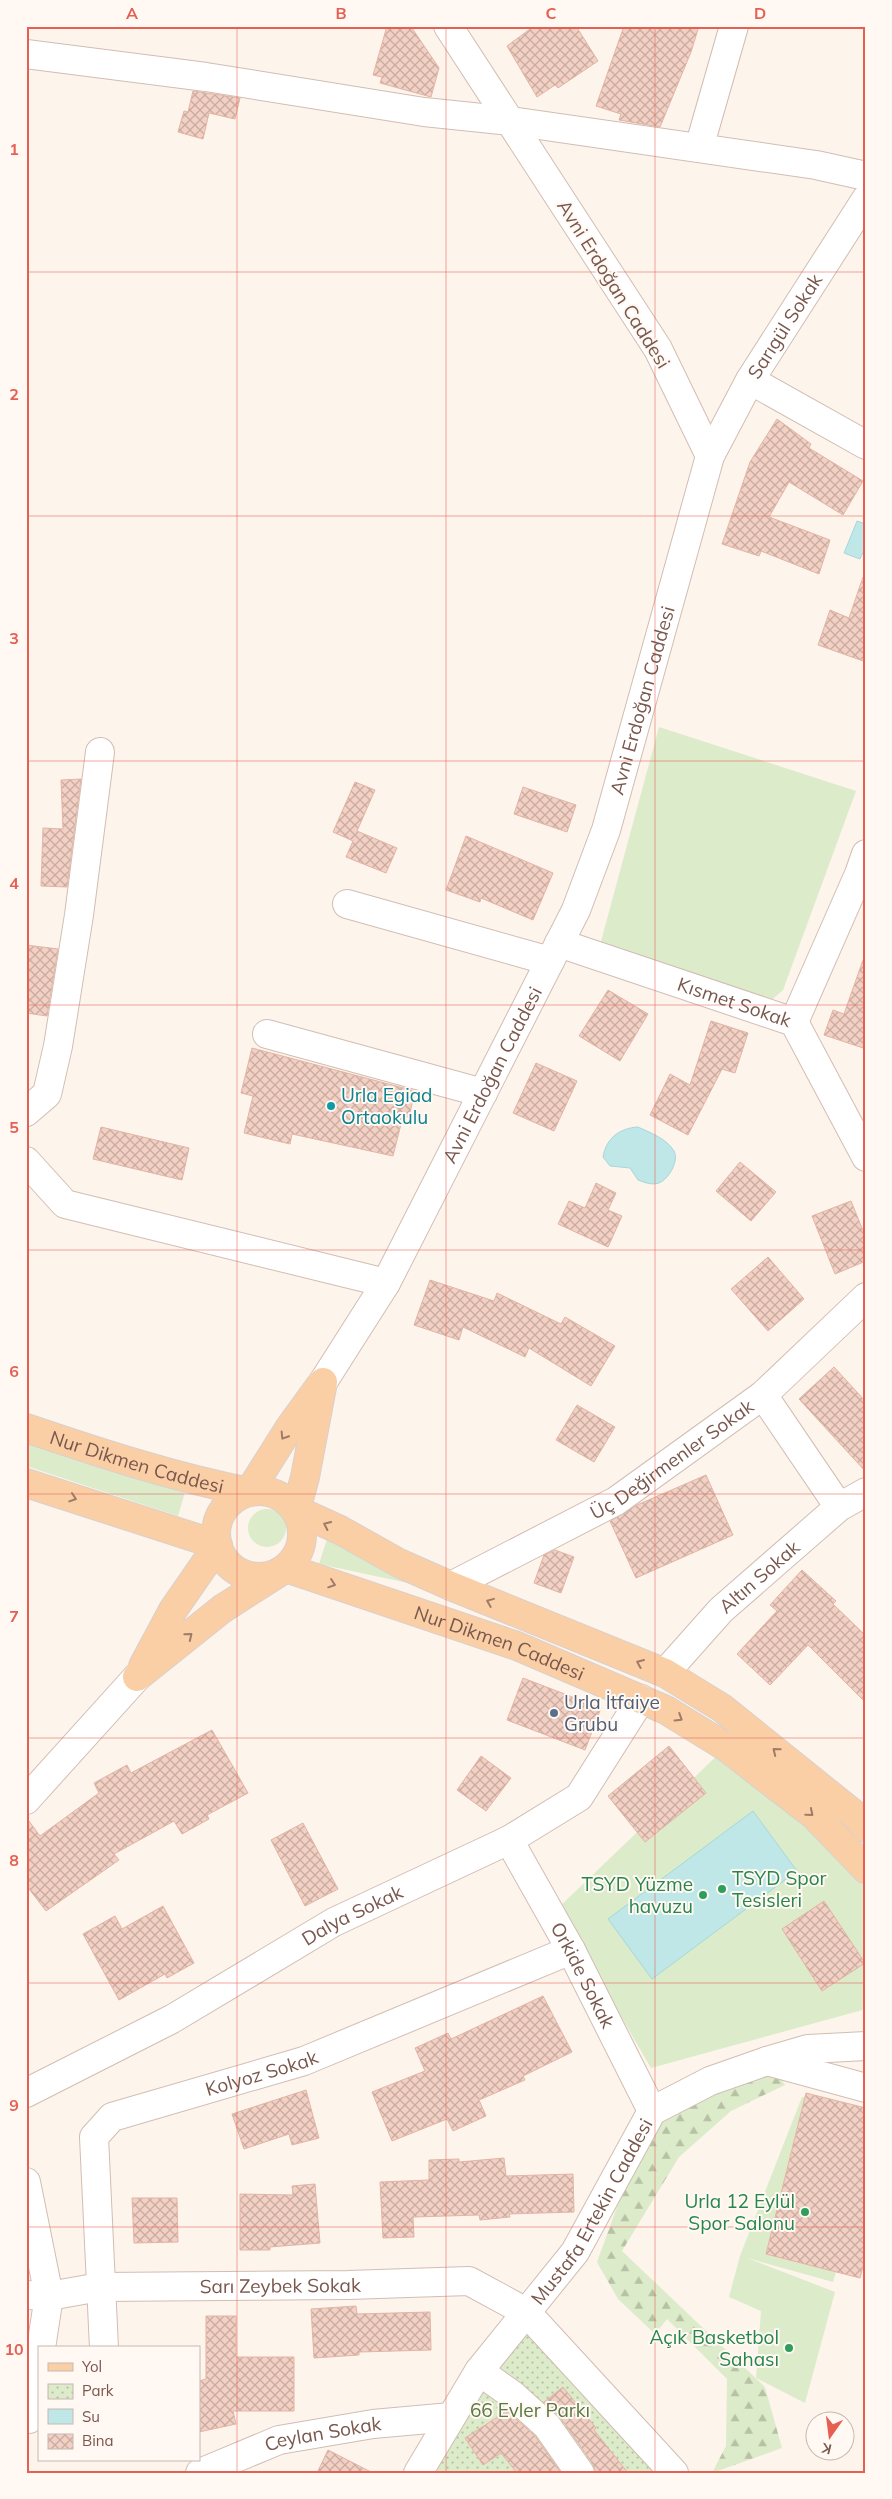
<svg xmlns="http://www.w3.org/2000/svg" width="892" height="2499" font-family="Mulish,sans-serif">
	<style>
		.grass { fill: #dcebc9 }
		.forest { fill: url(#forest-firs) }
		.park { fill: url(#park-dots) }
		.water { fill: #bfe7e7; stroke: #a5d8d9 }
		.building { fill: url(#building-cross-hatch); stroke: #e5b4a4 }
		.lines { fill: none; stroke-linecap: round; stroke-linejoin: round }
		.minor-casing { stroke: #d2bdb3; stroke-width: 30 }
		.major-casing { stroke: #d9d0cd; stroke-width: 30 }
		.minor { stroke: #fff; stroke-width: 28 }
		.major { stroke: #facfa6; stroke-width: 28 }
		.oneway { stroke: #a07b68 }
		.grid { fill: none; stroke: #e56053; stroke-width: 1; stroke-opacity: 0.55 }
		.culture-dot { fill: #0f9aa8; stroke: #fff8f3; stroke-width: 2 }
		.service-dot { fill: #5c6f8a; stroke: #fff8f3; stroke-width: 2 }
		.leisure-dot { fill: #2e9e5b; stroke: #fff8f3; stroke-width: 2 }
		.labels { text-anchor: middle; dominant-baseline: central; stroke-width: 4; stroke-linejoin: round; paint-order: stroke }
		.street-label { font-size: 19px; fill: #79574d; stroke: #fff8f3 }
		.culture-label { font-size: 19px; fill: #0d838f; stroke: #fff8f3; text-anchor: start }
		.service-label { font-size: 19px; fill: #4e5e75; stroke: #fff8f3; text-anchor: start }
		.leisure-label { font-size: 19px; fill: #27864d; stroke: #fff8f3; text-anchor: end }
		.park-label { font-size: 19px; fill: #597942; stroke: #fff8f3 }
		.neatline { fill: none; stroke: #e56053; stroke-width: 2 }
		.grid-label { font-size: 16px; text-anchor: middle; font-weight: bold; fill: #e56053 }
	</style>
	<defs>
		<pattern id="forest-firs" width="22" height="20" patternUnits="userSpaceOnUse" patternTransform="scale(1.25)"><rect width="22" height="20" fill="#dcebc9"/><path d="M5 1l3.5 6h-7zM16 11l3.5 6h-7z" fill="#b7c1a5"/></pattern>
		<pattern id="park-dots" width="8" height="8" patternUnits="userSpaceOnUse" patternTransform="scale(1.25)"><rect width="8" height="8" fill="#dcebc9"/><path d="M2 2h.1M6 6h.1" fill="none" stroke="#b7c1a5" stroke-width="1.8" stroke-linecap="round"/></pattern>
		<pattern id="building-cross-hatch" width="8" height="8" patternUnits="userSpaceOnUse" patternTransform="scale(1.25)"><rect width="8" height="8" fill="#f2d0c3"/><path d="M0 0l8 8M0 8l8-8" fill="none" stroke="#c9aca1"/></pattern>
	</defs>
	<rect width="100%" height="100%" fill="#fdf4ec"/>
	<!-- grass -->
	<g class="grass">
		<polygon points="659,727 856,791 783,990 766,1005 600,945"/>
		<polygon points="26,1437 185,1492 178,1516 26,1466"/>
		<circle cx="267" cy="1528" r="19"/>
		<polygon points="327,1539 408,1583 319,1564"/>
		<polygon points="726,1747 866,1869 866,2009 651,2068 558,1908"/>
		<polygon points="802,2097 866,2111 866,2168 833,2282 747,2258 835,2292 805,2403 756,2378 761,2311 729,2297 740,2256"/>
	</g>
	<!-- forest -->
	<polygon class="forest" points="767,2061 785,2085 731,2111 679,2157 622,2251 765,2387 782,2448 712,2473 726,2446 727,2379 667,2319 655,2334 618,2299 597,2262 652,2111"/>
	<!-- park -->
	<polygon class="park" points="526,2312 674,2473 418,2473"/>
	<!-- water -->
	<g class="water">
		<polygon points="857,521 866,524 866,546 860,559 844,553"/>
		<path d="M638,1127c13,6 29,12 36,24 5,9 -4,26 -13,31 -7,4 -15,1 -23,-2l-8,-12 -20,-2 -7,-9c3,-19 17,-29 35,-30z"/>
		<polygon points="753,1811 797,1871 652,1979 608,1919"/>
	</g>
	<!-- building -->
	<g class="building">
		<polygon points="387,26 412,28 439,68 431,97 380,83 382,77 373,75"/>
		<polygon points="534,26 576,26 598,61 558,88 555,85 537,97 507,46"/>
		<polygon points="624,26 699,26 691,52 660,127 619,120 621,114 596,106"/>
		<polygon points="193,91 240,98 235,119 209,113 203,139 178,132 184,111 188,112"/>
		<polygon points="777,419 811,444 809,448 863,481 843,515 789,482 769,517 830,540 819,574 761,551 759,556 722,544 750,462"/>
		<polygon points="863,577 866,578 866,662 818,645 830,610 849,618"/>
		<polygon points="81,779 67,887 41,886 43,828 63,829 61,780"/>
		<polygon points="355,782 375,790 357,831 397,848 386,873 346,857 353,841 333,832"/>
		<polygon points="523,787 576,805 567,832 514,814"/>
		<polygon points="466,836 553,873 533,920 481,898 480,902 446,890"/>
		<polygon points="26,945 58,949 47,1016 26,1013"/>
		<polygon points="863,960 866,960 866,1049 824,1035 833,1010 844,1014"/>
		<polygon points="608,990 648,1014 620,1061 579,1036"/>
		<polygon points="711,1021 748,1033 735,1073 722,1069 688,1135 650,1115 670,1074 690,1085"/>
		<polygon points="252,1048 415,1091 409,1117 403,1116 393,1156 292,1134 290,1144 244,1133 253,1096 241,1093"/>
		<polygon points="536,1063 577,1081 554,1131 513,1113"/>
		<polygon points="101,1127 189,1148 182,1180 93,1159"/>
		<polygon points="740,1162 776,1192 751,1221 716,1191"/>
		<polygon points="596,1183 616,1193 608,1210 622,1216 608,1247 558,1224 569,1201 585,1208"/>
		<polygon points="851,1201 866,1238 866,1261 835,1274 812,1216"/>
		<polygon points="768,1257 804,1299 768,1331 731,1289"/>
		<polygon points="430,1280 494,1301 497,1293 561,1324 565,1317 615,1346 591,1386 529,1348 525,1357 463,1327 459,1340 414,1325"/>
		<polygon points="834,1367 866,1402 866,1472 799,1399"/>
		<polygon points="577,1405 615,1427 594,1462 556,1440"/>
		<polygon points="706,1475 733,1535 636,1578 610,1521 637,1505"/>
		<polygon points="555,1550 574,1557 561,1593 534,1583 544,1555"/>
		<polygon points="802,1570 836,1601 833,1604 866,1636 866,1703 808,1645 770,1685 737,1654 777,1611 770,1605"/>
		<polygon points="523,1678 601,1708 585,1750 507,1720"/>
		<polygon points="212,1730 248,1793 207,1815 209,1819 182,1834 174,1821 114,1854 119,1860 46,1911 26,1885 26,1817 40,1836 99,1793 94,1783 127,1765 131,1773"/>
		<polygon points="669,1746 706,1793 645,1842 608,1796"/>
		<polygon points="481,1756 511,1778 486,1811 457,1790"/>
		<polygon points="303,1823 338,1889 305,1906 271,1840"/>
		<polygon points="824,1901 865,1963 822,1991 782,1929"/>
		<polygon points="163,1906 194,1963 167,1978 165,1974 119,2000 83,1934 115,1916 122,1929"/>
		<polygon points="543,1996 572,2052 523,2076 525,2080 479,2100 486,2116 453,2131 447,2119 392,2141 372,2092 425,2071 415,2048 448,2033 451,2039"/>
		<polygon points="306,2090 319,2138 292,2145 289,2134 244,2149 232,2114"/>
		<polygon points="806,2093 866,2108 866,2255 860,2278 766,2254"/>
		<polygon points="504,2158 506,2176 573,2174 574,2212 509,2214 510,2217 480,2220 479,2215 413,2217 414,2237 383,2238 380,2182 429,2180 429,2160 459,2159 459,2162"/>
		<polygon points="315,2184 320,2243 270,2247 270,2250 240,2250 240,2194 293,2195 292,2186"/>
		<polygon points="132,2198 177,2198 178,2242 134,2243"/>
		<polygon points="356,2306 357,2314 430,2312 431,2350 359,2352 359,2355 314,2358 311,2309"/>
		<polygon points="206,2316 236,2316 236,2357 294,2357 294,2411 233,2411 236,2424 199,2432 199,2381 206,2379"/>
		<polygon points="563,2387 596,2428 594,2430 628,2473 595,2473 593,2464 560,2417 544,2402"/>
		<polygon points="507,2411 535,2436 561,2473 517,2473 501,2453 483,2465 465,2438"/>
		<polygon points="328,2450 373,2473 317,2473"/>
	</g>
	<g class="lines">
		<defs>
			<g id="minor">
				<polyline points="26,54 206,77 424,112 511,121 816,165 866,176"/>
				<polyline points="699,148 734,26"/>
				<polyline points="750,380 866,445"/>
				<path id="s1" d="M710,456l40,-76 116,-181"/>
				<polyline points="347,904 550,961"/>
				<path id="s2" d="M559,943l235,79 72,135"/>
				<polyline points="794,1022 859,874 866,854"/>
				<polyline points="267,1034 483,1093"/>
				<polyline points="26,1112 47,1094 58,1046 79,915 100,752"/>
				<polyline points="26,1161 65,1204 386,1283"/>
				<path id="s3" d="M323,1382l63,-99 190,-373 30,-80 104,-374 -52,-107 -210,-323"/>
				<polyline points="763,1395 839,1507"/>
				<path id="s4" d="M451,1586l165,-85 147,-106 103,-98"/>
				<path id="s5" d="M665,1673l56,-63 118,-103 27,-15"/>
				<polyline points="26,1800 137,1677"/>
				<path id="s6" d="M509,1840l62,110 81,161"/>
				<polyline points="767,2061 866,2088"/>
				<path id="s7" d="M26,2093l146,-74 162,-97 175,-82 70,-43 62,-98"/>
				<polyline points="26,2182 49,2296 41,2348"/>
				<path id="s8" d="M26,2295l23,1 51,-9 248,-2 121,-4 57,31 148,161"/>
				<path id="s9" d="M104,2348l-10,-211 18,-20 192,-56 267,-111"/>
				<polyline points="479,2371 514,2396 547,2426 580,2473"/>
				<polyline points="26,2419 29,2419 39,2359"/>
				<path id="s10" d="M200,2473l79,-33 94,-16 78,-7"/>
				<path id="s11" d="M418,2473l61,-102 96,-119 77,-141 58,-30 57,-20 41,-12 58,-3"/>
			</g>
			<g id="major">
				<polyline points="323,1382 305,1477 296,1510 340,1530 399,1563 451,1586 665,1673 722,1708 855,1815 866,1828"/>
				<path id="s12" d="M26,1428c74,25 147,49 223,64l41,-65 29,-40"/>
				<polyline points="26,1483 218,1545 173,1610 143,1666"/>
				<circle cx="259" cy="1534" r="43"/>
				<path id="s13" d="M137,1677l85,-68 64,-41 231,78 149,64 60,37 89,69 51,53"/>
			</g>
		</defs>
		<!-- minor casing -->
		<use href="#minor" class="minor-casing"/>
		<!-- major casing -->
		<use href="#major" class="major-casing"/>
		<!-- minor -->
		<use href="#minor" class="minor"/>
		<!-- major -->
		<use href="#major" class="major"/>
	</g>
	<!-- one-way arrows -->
	<defs><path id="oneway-chevron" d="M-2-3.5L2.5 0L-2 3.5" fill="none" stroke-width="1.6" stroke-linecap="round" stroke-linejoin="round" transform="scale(1.25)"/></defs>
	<g class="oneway">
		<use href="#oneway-chevron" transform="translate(284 1436) rotate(122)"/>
		<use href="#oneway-chevron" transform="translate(73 1498) rotate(18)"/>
		<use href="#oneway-chevron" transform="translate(327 1525) rotate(-155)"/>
		<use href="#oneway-chevron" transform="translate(332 1584) rotate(19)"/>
		<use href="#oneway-chevron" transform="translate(490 1602) rotate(-158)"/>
		<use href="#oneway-chevron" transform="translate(189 1636) rotate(-39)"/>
		<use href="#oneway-chevron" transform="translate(640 1663) rotate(-157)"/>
		<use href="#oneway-chevron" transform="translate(679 1718) rotate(32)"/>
		<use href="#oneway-chevron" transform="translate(776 1751) rotate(-141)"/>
		<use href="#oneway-chevron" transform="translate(810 1813) rotate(40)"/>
	</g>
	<!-- grid -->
	<path class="grid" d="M237,26v2447M446,26v2447M655,26v2447M26,272h840M26,516h840M26,761h840M26,1005h840M26,1250h840M26,1494h840M26,1738h840M26,1983h840M26,2227h840"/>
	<!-- markers -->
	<circle class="culture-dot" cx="331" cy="1106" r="5"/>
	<circle class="service-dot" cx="554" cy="1713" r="5"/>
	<g class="leisure-dot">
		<circle cx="722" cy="1889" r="5"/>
		<circle cx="703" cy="1895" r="5"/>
		<circle cx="805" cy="2212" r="5"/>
		<circle cx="789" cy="2348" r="5"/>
	</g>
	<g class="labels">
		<!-- street labels -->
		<g class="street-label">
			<text transform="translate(614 284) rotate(58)">Avni Erdoğan Caddesi</text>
			<text stroke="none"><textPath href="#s1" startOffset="150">Sarıgül Sokak</textPath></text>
			<text stroke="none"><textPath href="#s3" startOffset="756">Avni Erdoğan Caddesi</textPath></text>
			<text stroke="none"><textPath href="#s2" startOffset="185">Kısmet Sokak</textPath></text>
			<text stroke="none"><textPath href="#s3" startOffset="351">Avni Erdoğan Caddesi</textPath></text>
			<text stroke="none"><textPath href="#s4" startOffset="255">Üç Değirmenler Sokak</textPath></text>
			<text stroke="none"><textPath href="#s12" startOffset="116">Nur Dikmen Caddesi</textPath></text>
			<text stroke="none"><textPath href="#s5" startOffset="135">Altın Sokak</textPath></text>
			<text stroke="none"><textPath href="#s13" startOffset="411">Nur Dikmen Caddesi</textPath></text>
			<text stroke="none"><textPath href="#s7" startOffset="372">Dalya Sokak</textPath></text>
			<text stroke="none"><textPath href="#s6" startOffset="154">Orkide Sokak</textPath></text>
			<text stroke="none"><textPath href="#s9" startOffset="394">Kolyoz Sokak</textPath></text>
			<text stroke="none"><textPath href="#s11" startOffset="315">Mustafa Ertekin Caddesi</textPath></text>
			<text stroke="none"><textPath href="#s8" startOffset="255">Sarı Zeybek Sokak</textPath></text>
			<text stroke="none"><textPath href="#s10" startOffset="130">Ceylan Sokak</textPath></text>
		</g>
		<!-- culture labels -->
		<g class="culture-label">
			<text x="341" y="1095">Urla Egiad<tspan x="341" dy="22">Ortaokulu</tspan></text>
		</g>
		<!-- service labels -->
		<g class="service-label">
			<text x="564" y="1702">Urla İtfaiye<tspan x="564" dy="22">Grubu</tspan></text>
		</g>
		<!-- leisure labels -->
		<g class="leisure-label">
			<text x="732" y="1878" text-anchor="start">TSYD Spor<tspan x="732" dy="22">Tesisleri</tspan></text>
			<text x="693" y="1884">TSYD Yüzme<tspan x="693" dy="22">havuzu</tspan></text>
			<text x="795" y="2201">Urla 12 Eylül<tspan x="795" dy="22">Spor Salonu</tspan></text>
			<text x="779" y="2337">Açık Basketbol<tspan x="779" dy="22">Sahası</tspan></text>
		</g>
		<!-- park labels -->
		<g class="park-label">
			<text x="530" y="2410">66 Evler Parkı</text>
		</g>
	</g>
	<!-- border -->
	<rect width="892" height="2499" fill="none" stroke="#fff8f3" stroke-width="55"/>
	<!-- legend -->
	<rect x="38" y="2346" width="162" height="115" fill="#fff8f3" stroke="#c9b8b1"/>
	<rect x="48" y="2363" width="25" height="8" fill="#facfa6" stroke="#c9b8b1"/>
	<text x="82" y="2372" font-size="15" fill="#79574d">Yol</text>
	<rect x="48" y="2384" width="25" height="15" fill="url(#park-dots)" stroke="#c9b8b1"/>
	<text x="82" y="2396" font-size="15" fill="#79574d">Park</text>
	<rect x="48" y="2409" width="25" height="15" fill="#bfe7e7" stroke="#c9b8b1"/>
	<text x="82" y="2422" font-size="15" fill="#79574d">Su</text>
	<rect x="48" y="2434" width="25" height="15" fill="url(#building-cross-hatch)" stroke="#c9b8b1"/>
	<text x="82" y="2446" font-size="15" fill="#79574d">Bina</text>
	<!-- north arrow -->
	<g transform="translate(830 2436) rotate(194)"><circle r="24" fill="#fff8f3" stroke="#c9b8b1"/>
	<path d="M0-4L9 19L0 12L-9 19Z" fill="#e56053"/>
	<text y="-8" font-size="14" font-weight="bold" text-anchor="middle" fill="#79574d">K</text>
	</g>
	<rect x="28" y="28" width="836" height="2444" class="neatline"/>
	<g class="grid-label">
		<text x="132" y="19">A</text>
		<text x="341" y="19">B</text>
		<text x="551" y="19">C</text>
		<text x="760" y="19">D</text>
		<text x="14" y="155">1</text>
		<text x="14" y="400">2</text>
		<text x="14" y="644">3</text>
		<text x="14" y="889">4</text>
		<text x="14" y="1133">5</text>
		<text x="14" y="1377">6</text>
		<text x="14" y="1622">7</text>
		<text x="14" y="1866">8</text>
		<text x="14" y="2111">9</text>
		<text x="14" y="2355">10</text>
	</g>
</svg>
